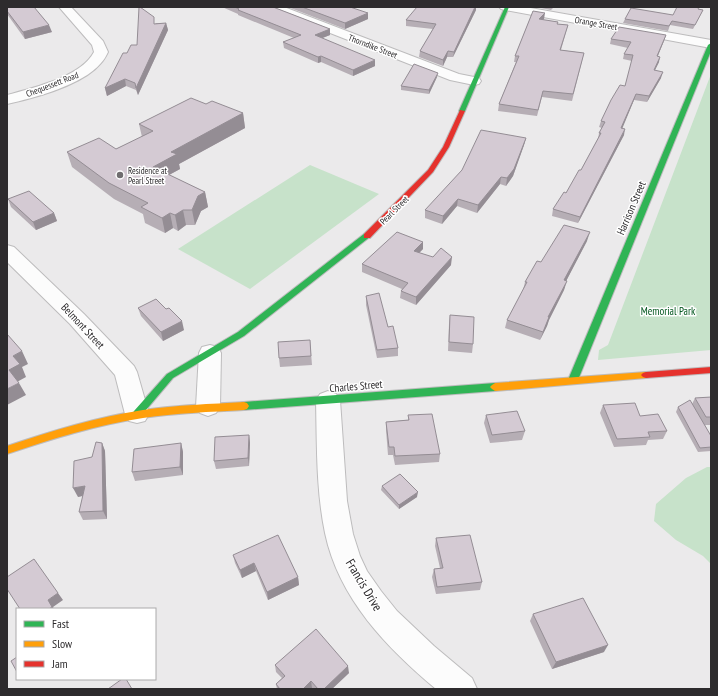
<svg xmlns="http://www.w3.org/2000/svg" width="718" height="696" font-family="'PT Sans Narrow',sans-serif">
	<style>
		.green { fill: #c7e2ca }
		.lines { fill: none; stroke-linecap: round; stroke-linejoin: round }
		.street-casing { stroke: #bdbcbd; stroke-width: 2 }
		.fast-casing { stroke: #bdbcbd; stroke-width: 2 }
		.slow-casing { stroke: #bdbcbd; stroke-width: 2 }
		.jam-casing { stroke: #bdbcbd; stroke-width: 2 }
		.street { fill: #fcfcfc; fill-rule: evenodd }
		.fast { fill: #30b455; fill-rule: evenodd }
		.slow { fill: #ff9f0a; fill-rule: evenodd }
		.jam { fill: #e5322d; fill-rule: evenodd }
		.wall { fill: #b6aeb5 }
		.shaded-wall { fill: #948d94 }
		.building { fill: #d4cad3; stroke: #948d94 }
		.poi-dot { fill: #706e70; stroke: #fff; stroke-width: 1.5 }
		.labels { text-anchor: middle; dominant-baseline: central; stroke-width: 3; stroke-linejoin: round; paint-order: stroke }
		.far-street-label { font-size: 9px; fill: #2d2b2d; stroke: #fff }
		.far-poi-label { font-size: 9px; fill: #2d2b2d; stroke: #fff; text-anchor: start }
		.street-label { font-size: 11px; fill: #2d2b2d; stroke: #fff }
		.park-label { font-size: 11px; fill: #00551d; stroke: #fff }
		.near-street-label { font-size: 13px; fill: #2d2b2d; stroke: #fff }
	</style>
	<rect width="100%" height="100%" fill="#ebeaeb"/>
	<!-- green -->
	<g class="green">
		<polygon points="711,74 711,350 598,360 599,350 608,345"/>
		<polygon points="310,165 379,194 250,289 178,249"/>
		<polygon points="707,467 711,467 711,564 703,556 676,540 654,521 656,504 686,478"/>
	</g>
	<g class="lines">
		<defs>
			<g id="street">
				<path d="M59,7h12l32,34 5,11c-2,4 -4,8 -7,11 -18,22 -67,35 -94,41v-9c26,-7 74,-18 87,-43l-2,-7z"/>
				<polygon points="267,7 284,7 459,74 479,78 481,81 479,84 474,85 450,80 269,9"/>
				<polygon points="499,7 525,7 711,40 711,48 505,10 501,9"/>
				<polygon points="7,245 14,247 84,314 134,366 137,372 149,414 145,421 137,423 129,421 125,414 115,375 70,324 7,262"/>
				<polygon points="210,345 218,347 221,353 220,407 216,413 208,416 200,413 196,407 199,353 202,347"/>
				<path d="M328,391l8,3 4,6 7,101 6,33 7,22 7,15 14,20 16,20 37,35 38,32 5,11h-41c-49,-41 -97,-90 -111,-156 -9,-43 -8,-89 -9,-133l4,-6z"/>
			</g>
			<g id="fast">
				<polygon points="505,7 509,7 465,111 460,112 459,111"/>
				<polygon points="711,43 711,51 578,380 576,382 570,382 568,380 708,45"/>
				<polygon points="364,234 370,234 371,236 244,336 173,378 140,417 134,417 132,414 134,411 167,374 238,332"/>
				<polygon points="495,383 498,385 500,387 498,389 495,391 244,410 241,409 239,406 241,403 244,402"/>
			</g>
			<g id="slow">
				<polygon points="646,372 649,373 651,375 649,377 646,378 495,391 492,389 490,387 492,385 495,383"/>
				<path d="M244,402l3,1 2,3 -2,3 -3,1c-34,2 -68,3 -101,8 -47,7 -91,21 -136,36v-8c45,-15 90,-29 136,-36 34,-5 67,-6 101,-8z"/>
			</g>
			<g id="jam">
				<polygon points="460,110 465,111 449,147 433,172 370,238 364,238 364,234 428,170 443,147"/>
				<polygon points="711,367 711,373 646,378 643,377 641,375 643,373 646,372"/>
			</g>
		</defs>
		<!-- street casing -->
		<use href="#street" class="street-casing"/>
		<!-- fast casing -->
		<use href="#fast" class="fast-casing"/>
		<!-- slow casing -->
		<use href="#slow" class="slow-casing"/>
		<!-- jam casing -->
		<use href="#jam" class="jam-casing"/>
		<!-- street -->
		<use href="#street" class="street"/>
		<!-- fast -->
		<use href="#fast" class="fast"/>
		<!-- slow -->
		<use href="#slow" class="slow"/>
		<!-- jam -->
		<use href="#jam" class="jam"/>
	</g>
	<!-- wall -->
	<g class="wall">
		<polygon points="7,7 52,32 25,39 7,14"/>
		<polygon points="222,7 273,7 330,29 330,35 322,38 375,66 353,76 321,62 318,63 284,48 283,42 294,38 238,15 238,14"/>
		<polygon points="288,7 355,7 353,8 368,19 345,29"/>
		<polygon points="536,7 554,7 551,10"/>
		<polygon points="699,9 703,10 701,14 693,29 670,25 668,31 623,23 625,19 673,15"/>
		<polygon points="476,10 453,57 447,57 443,66 419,57 420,51 433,29 406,26 406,20"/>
		<polygon points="533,11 544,19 543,20 558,22 557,24 568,25 561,50 584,53 572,101 542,97 537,116 498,111 499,104 516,62 514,62 515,56"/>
		<polygon points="156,23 166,23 168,30 138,95 136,90 126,86 107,96 105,88 127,53 137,45"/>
		<polygon points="666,35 658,56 659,62 655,70 661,78 647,102 634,100 622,128 624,135 578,223 552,216 553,209 566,193 581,170 598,139 599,133 602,128 599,127 601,121 625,86 632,61 623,59 624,54 628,48 610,44 611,39"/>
		<polygon points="437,77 429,94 401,90 401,86"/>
		<polygon points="206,104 243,113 245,128 179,164 180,169 169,175 205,192 208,207 201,211 195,225 186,225 178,231 173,228 165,233 145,223 143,214 114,199 72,167 67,152 116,149 142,137 139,124"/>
		<polygon points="526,138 524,145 513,176 506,186 500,184 477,213 457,206 442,224 425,218 425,210"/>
		<polygon points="8,199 54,213 57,221 36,230 11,207"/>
		<polygon points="587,241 566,281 564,290 549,320 547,326 540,340 505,328 507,320 523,290 525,282 541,262"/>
		<polygon points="423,249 419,253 451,265 416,305 400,298 401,291 402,289 362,272 362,264"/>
		<polygon points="366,296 388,327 398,348 398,356 377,358 366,305"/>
		<polygon points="138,308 184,330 163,341 141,316"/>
		<polygon points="450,315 473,344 472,353 448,351 449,324"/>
		<polygon points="310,340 312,365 280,367 279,358"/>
		<polygon points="711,397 711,425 705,425 711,436 711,451 698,452 676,412 678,407 692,404 695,398"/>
		<polygon points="603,405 640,416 667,431 663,439 648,440 646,445 614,447 600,413"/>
		<polygon points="408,415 440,454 439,462 395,465 393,455 388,455 386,430 386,422 408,420"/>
		<polygon points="486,415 525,431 522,440 490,443 484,423"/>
		<polygon points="249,435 250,443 249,466 216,469 214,461"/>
		<polygon points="102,443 105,451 107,519 83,520 79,512 83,496 78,497 92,457"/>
		<polygon points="181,443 183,452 183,475 135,481 132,472"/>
		<polygon points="382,486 417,497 399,509 381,490"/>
		<polygon points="436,538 482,582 480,590 436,594 432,577 434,569 440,568 435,546"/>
		<polygon points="233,555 298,577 299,585 268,600 256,571 242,578 235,563"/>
		<polygon points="533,614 604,652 552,669 530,621"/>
		<polygon points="275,665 349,673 332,689 313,689 312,688 311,689 277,689 276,684 282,678 276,672"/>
	</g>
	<!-- shaded-wall -->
	<g class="shaded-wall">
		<polygon points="475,7 476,7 476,10 453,57 454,52"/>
		<polygon points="368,13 368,19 345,29 345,23"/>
		<polygon points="545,13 544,19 538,25 539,19"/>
		<polygon points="166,23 168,30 138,95 136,88"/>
		<polygon points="49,25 52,32 25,39 23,32"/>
		<polygon points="330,29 330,35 315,41 315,35"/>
		<polygon points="666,35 664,41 655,62 657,56"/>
		<polygon points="448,51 447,57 443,66 443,60"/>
		<polygon points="321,56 321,62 318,63 318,57"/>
		<polygon points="660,57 659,62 652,76 654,70"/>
		<polygon points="375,60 375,66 353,76 353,70"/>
		<polygon points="663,72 661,78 647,102 649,96"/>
		<polygon points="438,73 437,77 429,94 429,90"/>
		<polygon points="125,79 126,86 107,96 105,88"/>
		<polygon points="636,94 634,100 620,134 621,128"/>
		<polygon points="243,113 245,128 179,164 180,169 156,182 153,167 171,152"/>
		<polygon points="625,129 624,135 578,223 580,217"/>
		<polygon points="526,138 524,145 513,176 506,186 507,178"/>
		<polygon points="501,177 500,184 477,213 478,205"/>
		<polygon points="205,192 208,207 201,211 195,225 192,210 198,196"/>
		<polygon points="458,199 457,206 442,224 443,216"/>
		<polygon points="183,210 186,225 178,231 175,215"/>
		<polygon points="54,213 57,221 36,230 33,222"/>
		<polygon points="170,213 173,228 165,233 162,218"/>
		<polygon points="590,232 587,241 562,289 564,280"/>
		<polygon points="423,242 423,249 413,259 414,251"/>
		<polygon points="452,257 451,265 416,305 416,297"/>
		<polygon points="567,281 564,290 549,320 547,326 540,340 543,332 548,317"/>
		<polygon points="182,321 184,330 163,341 161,332"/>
		<polygon points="22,351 28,364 22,367 26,377 15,383 9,370 13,356"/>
		<polygon points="19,383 26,395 7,405 7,389"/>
		<polygon points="249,435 250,443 249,466 248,458"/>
		<polygon points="102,443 105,451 107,519 103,511"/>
		<polygon points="181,443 183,452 183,475 180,467"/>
		<polygon points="85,486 89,494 78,497 73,488"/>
		<polygon points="418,492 417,497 399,509 399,505"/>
		<polygon points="254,563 256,571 242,578 240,570"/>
		<polygon points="298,577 299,585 268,600 267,592"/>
		<polygon points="58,593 63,600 53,607 54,609 49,609 48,600"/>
		<polygon points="608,645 604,652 552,669 556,662"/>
		<polygon points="348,666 349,673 332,689 324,689"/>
		<polygon points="311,681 312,688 311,689 303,689"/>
	</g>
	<!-- building -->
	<g class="building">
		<polygon points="7,7 34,7 49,25 23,32 7,11"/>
		<polygon points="139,7 140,7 154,17 154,24 166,23 136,88 135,83 125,79 105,88 123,53 127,53 131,45 137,45"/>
		<polygon points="235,7 273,7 330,29 315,35 375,60 353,70 321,56 318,57 283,42 301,35 238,10 239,9"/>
		<polygon points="302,7 350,7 368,13 345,23"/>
		<polygon points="417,7 475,7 454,52 448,51 443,60 420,51 436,24 406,20"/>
		<polygon points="677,7 699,7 698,9 703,10 695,25 672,21 669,26 625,19 631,8 673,15"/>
		<polygon points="533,11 545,13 539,19 558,22 557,24 568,25 560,50 584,53 573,94 543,91 538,110 499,104 519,56 515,56"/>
		<polygon points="619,27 666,35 657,56 660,57 654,70 663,72 649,96 636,94 621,128 625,129 580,217 553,209 564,192 566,193 579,170 581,170 601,133 599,133 605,122 601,121 611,100 620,85 625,86 633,55 624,54 631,42 611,39"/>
		<polygon points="414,64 438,73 429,90 401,86"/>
		<polygon points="191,98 206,104 212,101 243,113 171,152 177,154 153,167 205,192 198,196 192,210 183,210 175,215 170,213 162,218 141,207 148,203 109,183 67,152 99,138 116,149 153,131 139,124"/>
		<polygon points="481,130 526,138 514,169 507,178 501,177 478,205 458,199 443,216 425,210 462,170"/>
		<polygon points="29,191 54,213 33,222 8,199"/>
		<polygon points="564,225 590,232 564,280 567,281 548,317 549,317 543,332 507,320 527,282 525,282 537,261 541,262"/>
		<polygon points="397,232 423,242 414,251 433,257 441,248 452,257 416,297 401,291 408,283 362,264"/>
		<polygon points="379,293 388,327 393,326 398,348 377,350 366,296"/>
		<polygon points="156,299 166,309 169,308 182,321 161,332 138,308"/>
		<polygon points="450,315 474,317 473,344 449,342"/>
		<polygon points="7,334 22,351 13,356 20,364 9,370 19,383 7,389"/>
		<polygon points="310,340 311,356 279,358 278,342"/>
		<polygon points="711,397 711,417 706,417 695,398"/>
		<polygon points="690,400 711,436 711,447 700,448 678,407"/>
		<polygon points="635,403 640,416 658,414 667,431 648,432 650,437 617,439 603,405"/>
		<polygon points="517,411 525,431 492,435 486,415"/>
		<polygon points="432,414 440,454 395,456 394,447 389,447 386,422 409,420 408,415"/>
		<polygon points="249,435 248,458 214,461 215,437"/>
		<polygon points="96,442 102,443 103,511 79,512 85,486 73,488 74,461 92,457"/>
		<polygon points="181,443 180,467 132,472 134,449"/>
		<polygon points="400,474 418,492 399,505 382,486"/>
		<polygon points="278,535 298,577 267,592 254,563 240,570 233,555"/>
		<polygon points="470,535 482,582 437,587 434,569 443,568 436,538"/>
		<polygon points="34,559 58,593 48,600 52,607 49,609 20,609 7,589 7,577"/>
		<polygon points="583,598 608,645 556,662 533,614"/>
		<polygon points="316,629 348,666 324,689 318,689 311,681 303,689 280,689 276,684 285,676 275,665"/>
		<polygon points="17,657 17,672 11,661"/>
		<polygon points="122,679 126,679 132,689 108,689"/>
	</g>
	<!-- markers -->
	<circle class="poi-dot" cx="120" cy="175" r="4"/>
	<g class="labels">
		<!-- far-street labels -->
		<g class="far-street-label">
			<text transform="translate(596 23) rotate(10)">Orange Street</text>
			<text transform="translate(373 46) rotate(21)">Thorndike Street</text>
			<text transform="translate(52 84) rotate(-21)">Chequessett Road</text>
			<text transform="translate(394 210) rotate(-45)">Pearl Street</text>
		</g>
		<!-- far-poi labels -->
		<g class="far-poi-label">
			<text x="128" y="170">Residence at<tspan x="128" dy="10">Pearl Street</tspan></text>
		</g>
		<!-- street labels -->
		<g class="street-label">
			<text transform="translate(631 208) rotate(-67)">Harrison Street</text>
			<text transform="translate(83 326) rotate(47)">Belmont Street</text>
			<text transform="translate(356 386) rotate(-5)">Charles Street</text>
		</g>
		<!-- park labels -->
		<g class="park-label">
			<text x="668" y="311">Memorial Park</text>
		</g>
		<!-- near-street labels -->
		<g class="near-street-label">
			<text transform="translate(364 585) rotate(59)">Francis Drive</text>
		</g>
	</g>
	<!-- border -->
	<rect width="718" height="696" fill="none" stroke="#2d2b2d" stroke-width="16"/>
	<!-- legend -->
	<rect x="16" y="608" width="140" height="72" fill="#ffffff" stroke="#abaaab"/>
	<rect x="24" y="621" width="20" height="6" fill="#30b455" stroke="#abaaab"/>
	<text x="52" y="628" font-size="12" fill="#2d2b2d">Fast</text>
	<rect x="24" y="641" width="20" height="6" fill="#ff9f0a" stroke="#abaaab"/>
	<text x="52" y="648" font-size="12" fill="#2d2b2d">Slow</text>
	<rect x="24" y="661" width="20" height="6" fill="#e5322d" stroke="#abaaab"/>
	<text x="52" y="668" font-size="12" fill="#2d2b2d">Jam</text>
</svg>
